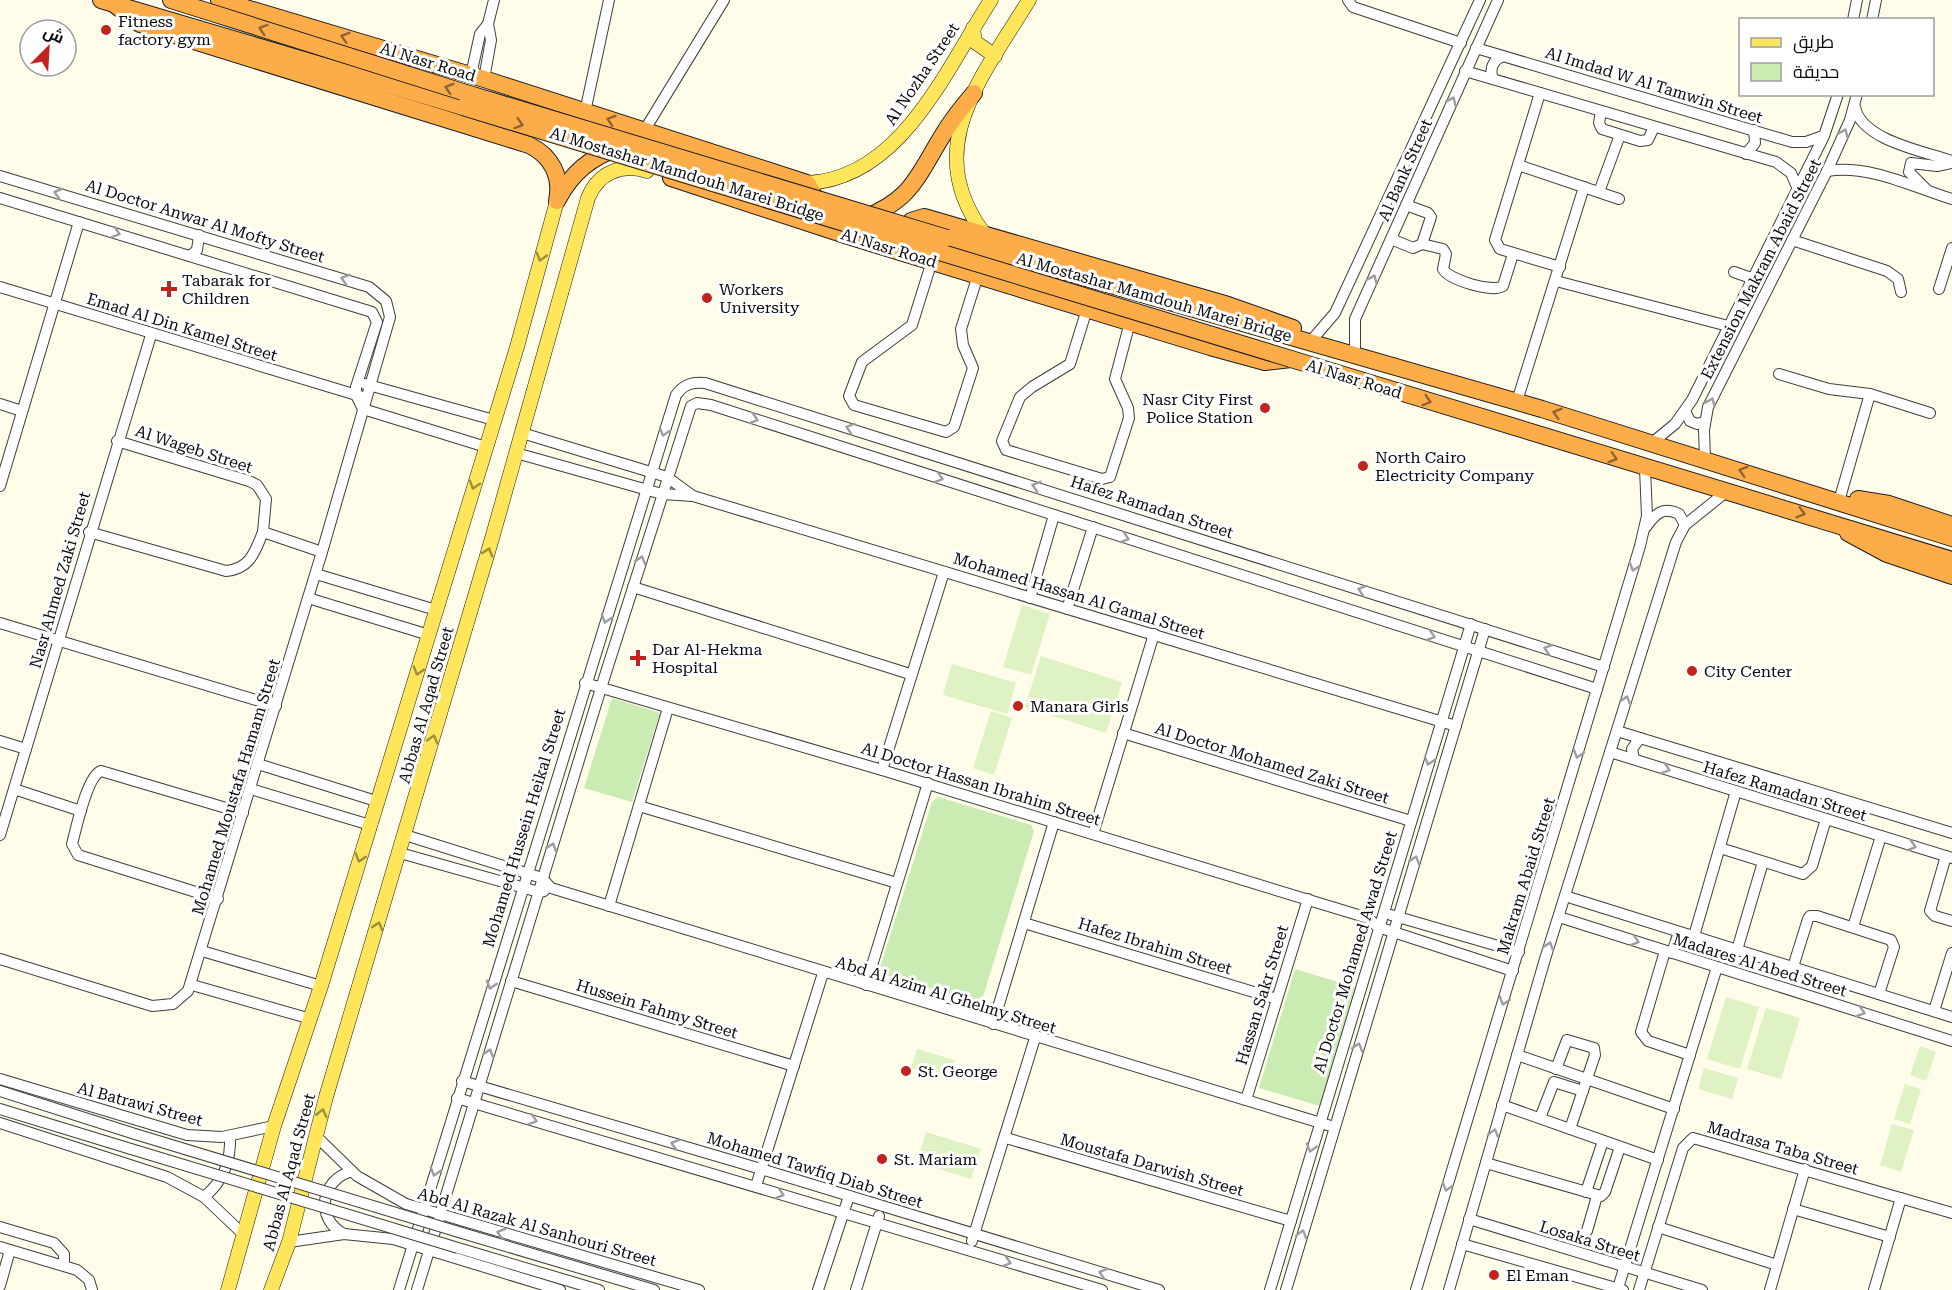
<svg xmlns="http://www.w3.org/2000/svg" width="1952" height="1290" font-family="'Roboto Serif',Cairo,serif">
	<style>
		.green { fill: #caebb2 }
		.pitch { fill: #def2c4 }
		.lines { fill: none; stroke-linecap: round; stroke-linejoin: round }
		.minor-casing { stroke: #3e3e3e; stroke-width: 12 }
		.major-casing { stroke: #1c1c1c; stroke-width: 15 }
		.highway-casing { stroke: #1c1c1c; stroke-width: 18 }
		.minor { stroke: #fff; stroke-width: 10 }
		.major { stroke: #ffe55a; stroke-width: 14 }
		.highway { stroke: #fdac4a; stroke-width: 16 }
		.minor-bridge-casing { stroke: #3e3e3e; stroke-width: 12; stroke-linecap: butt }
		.highway-bridge-casing { stroke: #1c1c1c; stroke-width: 18; stroke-linecap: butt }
		.minor-bridge { stroke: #fff; stroke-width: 10 }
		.highway-bridge { stroke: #fdac4a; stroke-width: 16 }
		.oneway { stroke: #90642e }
		.oneway2 { stroke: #9d9d9d }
		.oneway3 { stroke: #9d8e3a }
		.poi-dot { fill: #c2231c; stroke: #fff; stroke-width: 2 }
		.labels { text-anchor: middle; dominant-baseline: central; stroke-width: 6; stroke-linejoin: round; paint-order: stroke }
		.poi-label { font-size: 16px; fill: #0b0b0b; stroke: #fff; text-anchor: start }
		.street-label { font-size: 16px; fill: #0b0b0b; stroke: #fff }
	</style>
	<rect width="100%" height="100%" fill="#fffdea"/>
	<!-- green -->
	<g class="green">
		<polygon points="612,698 660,713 632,802 584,788"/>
		<polygon points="938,797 1031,825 1034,831 982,1000 976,1002 885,975 880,968 932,802"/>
		<polygon points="1295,969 1355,987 1320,1106 1259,1088"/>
	</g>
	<!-- pitch -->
	<g class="pitch">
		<polygon points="1022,605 1050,614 1031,675 1003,667"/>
		<polygon points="1041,656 1122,682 1106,733 1025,707"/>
		<polygon points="952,664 1016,683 1007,714 943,695"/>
		<polygon points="991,711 1012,718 994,775 973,768"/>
		<polygon points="1726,997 1759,1007 1740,1069 1707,1059"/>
		<polygon points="1766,1008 1800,1018 1781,1079 1747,1069"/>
		<polygon points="1920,1046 1936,1052 1926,1081 1910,1075"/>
		<polygon points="917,1049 955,1060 949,1079 911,1068"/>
		<polygon points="1704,1068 1738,1078 1732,1099 1698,1089"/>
		<polygon points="1905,1084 1921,1089 1910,1124 1894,1119"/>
		<polygon points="1892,1124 1914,1130 1901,1172 1880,1165"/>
		<polygon points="926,1132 981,1149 971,1179 917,1162"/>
	</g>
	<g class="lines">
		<defs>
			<g id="minor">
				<polyline points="1348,0 1353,7 1461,43"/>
				<polyline points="1853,20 1857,0"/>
				<polyline points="1872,20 1876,0"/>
				<polyline points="1476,48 1792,142 1806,142 1823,136"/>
				<polyline points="1465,71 1776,162 1791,173 1797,187"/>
				<polyline points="471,75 480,34 488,24"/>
				<polyline points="484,79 491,40 488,24 494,0"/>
				<path d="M1493,79c-4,-10 0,-19 10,-23"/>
				<polyline points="1540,93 1495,240 1500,249 1560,267"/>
				<path d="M1855,107c6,33 68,44 97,54"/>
				<polyline points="1601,111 1599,123 1602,129 1640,141 1648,140 1654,127"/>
				<polyline points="585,112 609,0"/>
				<polyline points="644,131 724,0"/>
				<polyline points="1746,154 1755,143 1754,130"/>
				<polyline points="1518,165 1619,199"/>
				<path d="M1827,171c42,-7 86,16 125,28"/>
				<polyline points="0,176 369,287 386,301 390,317 322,552 188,991 173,1004 152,1006 0,959"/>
				<polyline points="1927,190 1909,172 1911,163 1937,166 1952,163"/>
				<polyline points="1599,192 1620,135"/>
				<polyline points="0,198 372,312 377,322 356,387 356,395 363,409"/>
				<polyline points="1391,239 1413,248 1422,244 1431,217 1428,213 1406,205"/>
				<polyline points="1792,240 1887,271 1898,279 1901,292"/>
				<path d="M1422,244l21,5 3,5 -3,15c6,11 49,24 60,17l10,-32"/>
				<polyline points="190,256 197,250 199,235"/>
				<polyline points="932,261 912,325 862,362 849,396 854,405 946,432 954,427 973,368 963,345 961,329 978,275"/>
				<polyline points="1734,272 1751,278"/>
				<polyline points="1556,281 1728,326"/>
				<polyline points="0,287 363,397"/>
				<polyline points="1939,289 1952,248"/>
				<polyline points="1087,309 1070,364 1032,387 1020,397 1002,441 1006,450 1102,479 1110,477 1129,418 1128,408 1115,379 1130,322"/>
				<polyline points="1310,342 1335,313 1480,0"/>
				<polyline points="1355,355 1355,319 1498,0"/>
				<polyline points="1779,374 1829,389 1870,394 1930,413"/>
				<polyline points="365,384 494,420"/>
				<polyline points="1517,401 1584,187"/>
				<polyline points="0,404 22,411"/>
				<polyline points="363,409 486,447"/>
				<polyline points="1685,411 1690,421 1697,424 1704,422"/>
				<polyline points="522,433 667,477 693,496"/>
				<polyline points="117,441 249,481 257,485 266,499 263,532 322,552"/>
				<polyline points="1653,442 1675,424 1692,400 1824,136 1838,94"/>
				<polyline points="516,453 662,494 693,496 1456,726"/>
				<polyline points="1705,459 1704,430 1708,407 1827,171 1850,120 1857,94"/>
				<polyline points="0,486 79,222"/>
				<polyline points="1839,501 1870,394"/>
				<path d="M1646,527c9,-13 17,-21 33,-13l6,11"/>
				<path d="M89,532l137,39c24,-2 29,-19 37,-39"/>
				<polyline points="316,574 436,610"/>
				<polyline points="633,587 910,674"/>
				<polyline points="308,598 429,635"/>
				<polyline points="1030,598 1054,515"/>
				<polyline points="1067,609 1093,527"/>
				<polyline points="0,623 276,706"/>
				<polyline points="585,683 882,770 1368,918 1378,927 1513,971"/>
				<polyline points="1617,731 1952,833"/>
				<polyline points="1123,733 1411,821"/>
				<polyline points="0,741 26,749"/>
				<polyline points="1610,752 1952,858"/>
				<polyline points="1634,759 1632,749 1640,738"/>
				<polyline points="258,764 376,801"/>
				<polyline points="882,770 944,572"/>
				<polyline points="14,789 81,811"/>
				<polyline points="251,789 370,825"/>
				<polyline points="639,806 897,883"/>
				<polyline points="1093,834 1154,634"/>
				<polyline points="0,835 151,335"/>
				<polyline points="405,835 542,878 551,888 1334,1127"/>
				<polyline points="1720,848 1803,874 1812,866 1826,819"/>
				<polyline points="400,853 539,892 544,891"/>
				<polyline points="1946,856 1930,911 1935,916 1952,921"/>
				<polyline points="1565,896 1952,1017"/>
				<path d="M218,899l-140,-44 -6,-11c4,-15 15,-68 29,-73l142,42"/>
				<polyline points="609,906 668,708"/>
				<polyline points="1391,915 1519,952"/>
				<polyline points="1559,917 1952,1041"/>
				<polyline points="1024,923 1277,999"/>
				<polyline points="1853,927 1881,836"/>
				<polyline points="1694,936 1736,791"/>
				<polyline points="1737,950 1763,862"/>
				<polyline points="202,951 321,986"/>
				<polyline points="1665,951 1641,1032 1648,1041 1690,1055"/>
				<polyline points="1672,953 1679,932"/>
				<polyline points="1793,967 1808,919 1810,916 1817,916 1891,940 1894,947 1879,994"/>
				<polyline points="511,981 794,1066"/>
				<polyline points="192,985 311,1019"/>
				<polyline points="866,985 928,783"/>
				<polyline points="1934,1011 1952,953"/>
				<polyline points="993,1024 1054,822"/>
				<polyline points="1517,1055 1674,1109"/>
				<polyline points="1556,1069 1567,1040 1594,1048 1595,1055 1570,1129"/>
				<polyline points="0,1079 187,1135 222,1137 274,1126"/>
				<polyline points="462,1081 761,1169 1159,1290"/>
				<polyline points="0,1091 135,1134"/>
				<polyline points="457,1098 1102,1290"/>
				<polyline points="1246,1100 1308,899"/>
				<polyline points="1502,1105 1658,1160"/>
				<polyline points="0,1109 131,1149"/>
				<polyline points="1540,1118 1554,1082 1583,1091"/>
				<polyline points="0,1123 167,1177 204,1197 243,1234"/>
				<polyline points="317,1137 357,1176 406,1204 699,1290"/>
				<polyline points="1006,1138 1291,1221"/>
				<polyline points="1486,1163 1601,1196 1605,1192 1620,1147"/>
				<polyline points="756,1186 823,973"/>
				<polyline points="1586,1192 1603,1141"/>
				<path d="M204,1197c20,-16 27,-36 26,-61"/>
				<polyline points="1793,1209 1890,1237"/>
				<polyline points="1469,1219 1702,1290"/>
				<polyline points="0,1227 54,1243 64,1254 64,1265"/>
				<polyline points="1658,1227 1777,1265"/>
				<polyline points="1587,1231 1597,1196"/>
				<polyline points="462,1233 654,1290"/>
				<path d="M344,1234c-29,-15 -24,-54 8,-63"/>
				<polyline points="972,1241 1035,1038"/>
				<polyline points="289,1242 344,1234 393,1239 560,1290"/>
				<polyline points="1462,1244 1623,1290"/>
				<polyline points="0,1247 77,1270 89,1280 92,1290"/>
				<polyline points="458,1248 599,1290"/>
				<polyline points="0,1286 10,1250"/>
				<polyline points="1618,1288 1717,967"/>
				<path d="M399,1290l277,-895c8,-11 16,-13 29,-12l899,284"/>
				<polyline points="417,1290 601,688 691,406 697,403 711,405 1597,689"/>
				<polyline points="818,1290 849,1196"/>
				<polyline points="856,1290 879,1216"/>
				<polyline points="1270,1290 1471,624"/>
				<polyline points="1286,1290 1485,629"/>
				<polyline points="1416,1290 1640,546 1647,516 1645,468"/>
				<polyline points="1449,1290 1545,959 1676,542 1685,525 1726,492"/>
				<polyline points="1639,1290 1683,1148 1693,1138 1952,1213"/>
				<polyline points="1770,1290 1805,1169"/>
				<polyline points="1874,1290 1901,1198"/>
			</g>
			<g id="major">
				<polyline points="973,28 975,42 995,56"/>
				<path d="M807,183c94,-4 139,-114 184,-183"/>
				<path d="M985,235c-66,-87 -3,-157 44,-235"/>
				<polyline points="228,1290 274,1126 321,986 517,347 557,201"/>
				<path d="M271,1290l18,-48 37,-145 165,-555 97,-344c10,-25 33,-35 59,-27"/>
			</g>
			<g id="highway">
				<polyline points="101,0 463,107"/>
				<polyline points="171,0 203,10"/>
				<path d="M219,0l265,79 323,104c7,10 9,16 4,27"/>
				<path d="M115,5l25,19 15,5 374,116c23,11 33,32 28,56"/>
				<polyline points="671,178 851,237 1210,347 1265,362 1291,359 1952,560"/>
				<path d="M558,199c13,-25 34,-43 61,-51"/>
				<path d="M862,219c49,-19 54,-40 79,-81 9,-16 21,-31 33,-45"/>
				<polyline points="902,234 911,221 924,217 1228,305 1293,328"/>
				<polyline points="947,238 1542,409 1952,538"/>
				<polyline points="1858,499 1889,504 1952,525"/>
				<polyline points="1848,533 1887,554 1952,576"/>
			</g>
		</defs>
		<!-- minor casing -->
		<use href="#minor" class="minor-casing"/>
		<!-- major casing -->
		<use href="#major" class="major-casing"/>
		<!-- highway casing -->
		<use href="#highway" class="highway-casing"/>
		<!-- minor -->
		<use href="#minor" class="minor"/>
		<!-- major -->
		<use href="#major" class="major"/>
		<!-- highway -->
		<use href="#highway" class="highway"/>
		<defs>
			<g id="minor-bridge">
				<polyline points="135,1134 462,1233"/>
				<polyline points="131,1149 458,1248"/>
			</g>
			<g id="highway-bridge">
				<polyline points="203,10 466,93 947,238"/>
				<polyline points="463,107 1291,359"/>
			</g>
		</defs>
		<!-- minor-bridge casing -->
		<use href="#minor-bridge" class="minor-bridge-casing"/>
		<!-- highway-bridge casing -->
		<use href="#highway-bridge" class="highway-bridge-casing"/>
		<!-- minor-bridge -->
		<use href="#minor-bridge" class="minor-bridge"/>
		<!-- highway-bridge -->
		<use href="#highway-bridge" class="highway-bridge"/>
	</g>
	<!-- one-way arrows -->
	<defs><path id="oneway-chevron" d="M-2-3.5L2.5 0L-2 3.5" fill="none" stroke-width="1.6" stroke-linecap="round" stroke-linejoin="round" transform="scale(1.5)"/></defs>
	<g class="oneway">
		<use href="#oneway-chevron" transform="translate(263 29) rotate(-162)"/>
		<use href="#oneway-chevron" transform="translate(345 37) rotate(-163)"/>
		<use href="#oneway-chevron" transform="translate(449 88) rotate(-162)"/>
		<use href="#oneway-chevron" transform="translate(611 120) rotate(-162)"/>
		<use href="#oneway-chevron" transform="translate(519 124) rotate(17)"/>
		<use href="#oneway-chevron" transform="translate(1427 401) rotate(17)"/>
		<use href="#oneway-chevron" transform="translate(1557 413) rotate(-163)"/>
		<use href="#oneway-chevron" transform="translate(1613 458) rotate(17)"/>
		<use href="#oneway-chevron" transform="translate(1743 471) rotate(-163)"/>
		<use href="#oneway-chevron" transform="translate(1801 513) rotate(16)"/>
	</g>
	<g class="oneway2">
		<use href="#oneway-chevron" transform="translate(1452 101) rotate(-66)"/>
		<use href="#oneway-chevron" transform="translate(1844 133) rotate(-66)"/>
		<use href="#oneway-chevron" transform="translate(58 193) rotate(-163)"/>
		<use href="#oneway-chevron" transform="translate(116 233) rotate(17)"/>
		<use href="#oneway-chevron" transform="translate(345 279) rotate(-163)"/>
		<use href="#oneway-chevron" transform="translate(1373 279) rotate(-66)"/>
		<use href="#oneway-chevron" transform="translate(1711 402) rotate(-66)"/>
		<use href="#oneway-chevron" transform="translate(754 419) rotate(18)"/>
		<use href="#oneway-chevron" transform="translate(850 428) rotate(-163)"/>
		<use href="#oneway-chevron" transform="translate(664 432) rotate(107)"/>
		<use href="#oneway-chevron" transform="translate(939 478) rotate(18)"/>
		<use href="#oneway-chevron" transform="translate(1036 486) rotate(-163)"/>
		<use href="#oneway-chevron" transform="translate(1125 538) rotate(18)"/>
		<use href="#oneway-chevron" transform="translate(641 560) rotate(-73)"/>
		<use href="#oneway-chevron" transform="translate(1634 567) rotate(107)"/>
		<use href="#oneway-chevron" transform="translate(1362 590) rotate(-162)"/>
		<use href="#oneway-chevron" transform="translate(606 619) rotate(108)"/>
		<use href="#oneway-chevron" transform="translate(1431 636) rotate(18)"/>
		<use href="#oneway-chevron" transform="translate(1548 649) rotate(-162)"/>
		<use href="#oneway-chevron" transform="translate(1626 700) rotate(-73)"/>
		<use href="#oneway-chevron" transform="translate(1578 754) rotate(107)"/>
		<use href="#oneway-chevron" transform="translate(1429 761) rotate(107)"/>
		<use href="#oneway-chevron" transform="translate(1666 769) rotate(17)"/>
		<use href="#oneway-chevron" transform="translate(1912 846) rotate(17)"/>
		<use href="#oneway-chevron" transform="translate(552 847) rotate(-72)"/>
		<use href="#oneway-chevron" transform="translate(1415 860) rotate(-73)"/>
		<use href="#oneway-chevron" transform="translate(1635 941) rotate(17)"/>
		<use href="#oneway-chevron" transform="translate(1549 946) rotate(-72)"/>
		<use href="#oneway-chevron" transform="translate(491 985) rotate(107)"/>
		<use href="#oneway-chevron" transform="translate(1504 1001) rotate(107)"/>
		<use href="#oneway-chevron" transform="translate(1861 1012) rotate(17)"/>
		<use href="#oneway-chevron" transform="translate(1358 1047) rotate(-73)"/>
		<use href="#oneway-chevron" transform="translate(489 1053) rotate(-73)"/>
		<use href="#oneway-chevron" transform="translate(533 1120) rotate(17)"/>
		<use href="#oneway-chevron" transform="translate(1494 1133) rotate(-74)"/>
		<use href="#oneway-chevron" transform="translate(675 1144) rotate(-164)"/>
		<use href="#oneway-chevron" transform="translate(1311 1148) rotate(106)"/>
		<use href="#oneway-chevron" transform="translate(435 1172) rotate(107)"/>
		<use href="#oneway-chevron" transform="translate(1447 1187) rotate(107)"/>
		<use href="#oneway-chevron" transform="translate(780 1194) rotate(17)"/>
		<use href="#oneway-chevron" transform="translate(501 1233) rotate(-164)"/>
		<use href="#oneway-chevron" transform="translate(1302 1234) rotate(-74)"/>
		<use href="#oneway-chevron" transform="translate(1007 1262) rotate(17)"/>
		<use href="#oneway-chevron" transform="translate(1103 1273) rotate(-163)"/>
	</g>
	<g class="oneway3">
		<use href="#oneway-chevron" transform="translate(541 257) rotate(106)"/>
		<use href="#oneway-chevron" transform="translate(474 485) rotate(107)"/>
		<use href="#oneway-chevron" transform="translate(488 552) rotate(-73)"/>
		<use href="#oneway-chevron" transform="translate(418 671) rotate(107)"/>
		<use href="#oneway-chevron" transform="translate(433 739) rotate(-74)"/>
		<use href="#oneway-chevron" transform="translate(360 858) rotate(107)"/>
		<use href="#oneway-chevron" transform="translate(378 926) rotate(-73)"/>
		<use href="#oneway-chevron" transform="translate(322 1113) rotate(-77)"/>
	</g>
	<!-- markers -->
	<g class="poi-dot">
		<circle cx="106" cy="30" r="6"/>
		<path d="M166 280h6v6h6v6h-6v6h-6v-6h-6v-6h6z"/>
		<circle cx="707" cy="298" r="6"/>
		<circle cx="1265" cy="408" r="6"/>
		<circle cx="1363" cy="466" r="6"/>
		<path d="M635 649h6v6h6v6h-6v6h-6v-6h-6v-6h6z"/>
		<circle cx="1692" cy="671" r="6"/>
		<circle cx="1018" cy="706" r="6"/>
		<circle cx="906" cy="1071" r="6"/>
		<circle cx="882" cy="1159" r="6"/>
		<circle cx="1494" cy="1275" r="6"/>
	</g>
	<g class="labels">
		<!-- poi labels -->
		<g class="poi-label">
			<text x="118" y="21">Fitness<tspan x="118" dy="18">factory gym</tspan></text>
			<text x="182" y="280">Tabarak for<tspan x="182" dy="18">Children</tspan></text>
			<text x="719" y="289">Workers<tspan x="719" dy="18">University</tspan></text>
			<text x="1253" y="399" text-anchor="end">Nasr City First<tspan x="1253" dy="18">Police Station</tspan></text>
			<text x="1375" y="457">North Cairo<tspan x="1375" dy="18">Electricity Company</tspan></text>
			<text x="652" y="649">Dar Al-Hekma<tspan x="652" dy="18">Hospital</tspan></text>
			<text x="1704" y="671">City Center</text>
			<text x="1030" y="706">Manara Girls</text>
			<text x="918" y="1071">St. George</text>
			<text x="894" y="1159">St. Mariam</text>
			<text x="1506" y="1275">El Eman</text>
		</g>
		<!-- street labels -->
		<g class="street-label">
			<text transform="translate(428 62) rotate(17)">Al Nasr Road</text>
			<text transform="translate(922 74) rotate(-56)">Al Nozha Street</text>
			<text transform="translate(1654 85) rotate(17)">Al Imdad W Al Tamwin Street</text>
			<text transform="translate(1405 170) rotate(-66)">Al Bank Street</text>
			<text transform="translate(687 174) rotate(17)">Al Mostashar Mamdouh Marei Bridge</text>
			<text transform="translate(205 221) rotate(17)">Al Doctor Anwar Al Mofty Street</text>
			<text transform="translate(889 248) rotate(17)">Al Nasr Road</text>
			<text transform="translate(1761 269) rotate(-63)">Extension Makram Abaid Street</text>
			<text transform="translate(1154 297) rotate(16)">Al Mostashar Mamdouh Marei Bridge</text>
			<text transform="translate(182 327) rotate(17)">Emad Al Din Kamel Street</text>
			<text transform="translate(1354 379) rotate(17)">Al Nasr Road</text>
			<text transform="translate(194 449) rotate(18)">Al Wageb Street</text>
			<text transform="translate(1152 507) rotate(18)">Hafez Ramadan Street</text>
			<text transform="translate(60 580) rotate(-74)">Nasr Ahmed Zaki Street</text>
			<text transform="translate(1079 596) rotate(17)">Mohamed Hassan Al Gamal Street</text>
			<text transform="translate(426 705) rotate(-74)">Abbas Al Aqad Street</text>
			<text transform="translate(1272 763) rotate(17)">Al Doctor Mohamed Zaki Street</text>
			<text transform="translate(981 784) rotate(17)">Al Doctor Hassan Ibrahim Street</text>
			<text transform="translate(236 787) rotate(-73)">Mohamed Moustafa Hamam Street</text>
			<text transform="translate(1785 791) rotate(17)">Hafez Ramadan Street</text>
			<text transform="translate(524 828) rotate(-73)">Mohamed Hussein Heikal Street</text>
			<text transform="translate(1526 876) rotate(-73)">Makram Abaid Street</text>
			<text transform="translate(1155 946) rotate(17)">Hafez Ibrahim Street</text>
			<text transform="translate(1355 952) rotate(-73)">Al Doctor Mohamed Awad Street</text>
			<text transform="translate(1760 965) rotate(17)">Madares Al Abed Street</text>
			<text transform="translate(946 995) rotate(17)">Abd Al Azim Al Ghelmy Street</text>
			<text transform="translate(1262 995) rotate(-73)">Hassan Sakr Street</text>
			<text transform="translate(657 1009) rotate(17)">Hussein Fahmy Street</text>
			<text transform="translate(140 1104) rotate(15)">Al Batrawi Street</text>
			<text transform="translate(1783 1148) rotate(16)">Madrasa Taba Street</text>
			<text transform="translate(1152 1165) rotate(16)">Moustafa Darwish Street</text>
			<text transform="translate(815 1170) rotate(17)">Mohamed Tawfiq Diab Street</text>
			<text transform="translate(289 1172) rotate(-75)">Abbas Al Aqad Street</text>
			<text transform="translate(537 1227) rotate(16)">Abd Al Razak Al Sanhouri Street</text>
			<text transform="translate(1590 1241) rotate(17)">Losaka Street</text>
		</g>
	</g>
	<!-- legend -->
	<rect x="1739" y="18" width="195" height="78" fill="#ffffff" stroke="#9d9d9d" stroke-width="1.5"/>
	<rect x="1751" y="38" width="30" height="9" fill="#ffe55a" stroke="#9d9d9d" stroke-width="1.5"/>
	<text x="1793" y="48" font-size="18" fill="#0b0b0b">طريق</text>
	<rect x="1751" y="63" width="30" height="18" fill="#caebb2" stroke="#9d9d9d" stroke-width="1.5"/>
	<text x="1793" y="78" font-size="18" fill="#0b0b0b">حديقة</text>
	<!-- north arrow -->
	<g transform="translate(48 48) rotate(24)"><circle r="28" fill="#ffffff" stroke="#9d9d9d" stroke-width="1.5"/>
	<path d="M0-4.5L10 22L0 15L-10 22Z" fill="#c2231c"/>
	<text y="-9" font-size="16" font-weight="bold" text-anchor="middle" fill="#0b0b0b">ش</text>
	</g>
</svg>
